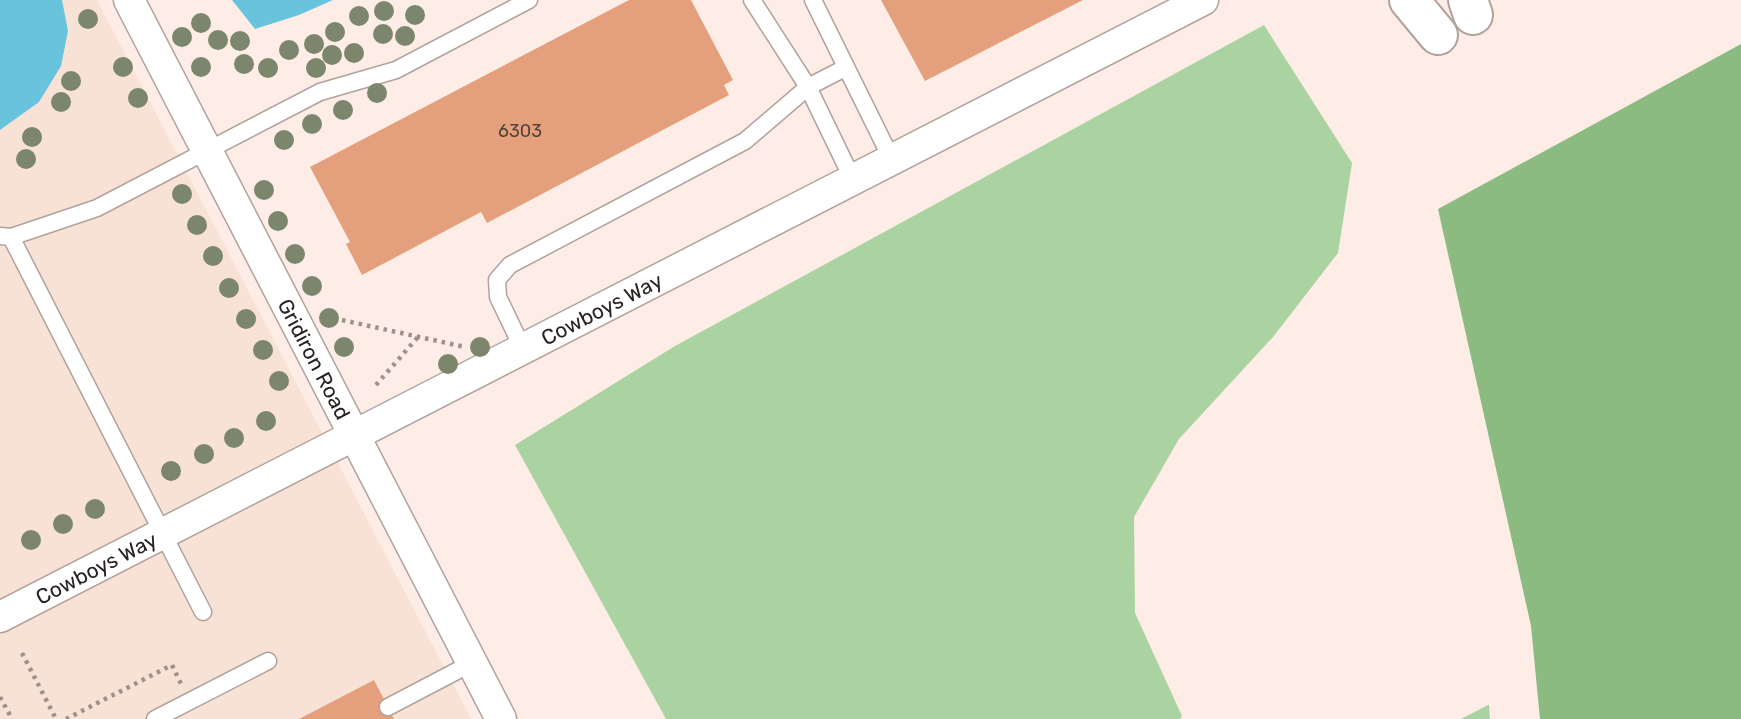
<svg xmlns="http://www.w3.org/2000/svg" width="1741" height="719" font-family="Rubik,sans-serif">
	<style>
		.commercial { fill: #f8e2d5 }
		.green { fill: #abd3a2 }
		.forest { fill: #8cbb81 }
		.water { fill: #68c3dd }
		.building { fill: #e4a07d }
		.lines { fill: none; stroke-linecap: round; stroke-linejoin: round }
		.lane-casing { stroke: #b1a39b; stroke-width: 19 }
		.street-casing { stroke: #b1a39b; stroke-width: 33 }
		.secondary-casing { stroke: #b1a39b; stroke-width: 42 }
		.path { stroke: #9d918d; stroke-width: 4.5; stroke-dasharray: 3.5 5; stroke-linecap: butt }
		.lane { stroke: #fff; stroke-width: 16 }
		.street { stroke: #fff; stroke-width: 30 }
		.secondary { stroke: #fff; stroke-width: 38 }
		.tree { fill: #7c866d }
		.labels { text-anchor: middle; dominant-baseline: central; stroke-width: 6; stroke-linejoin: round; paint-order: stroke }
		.number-label { font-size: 18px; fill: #574237 }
		.street-label { font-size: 21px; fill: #282220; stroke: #fefefe }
	</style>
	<rect width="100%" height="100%" fill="#fdede6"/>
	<!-- commercial -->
	<polygon class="commercial" points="0,0 97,0 471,719 0,719"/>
	<!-- green -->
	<g class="green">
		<polygon points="1264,25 1352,163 1338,253 1273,337 1179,439 1134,517 1135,613 1182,716 1180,719 666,719 515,445 675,346"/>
		<polygon points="1489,705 1490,719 1461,719 1488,705"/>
	</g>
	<!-- forest -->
	<polygon class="forest" points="1741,44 1741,719 1540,719 1531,626 1438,209"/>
	<!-- water -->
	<g class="water">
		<polygon points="0,0 62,0 68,31 61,66 39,102 0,130"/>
		<polygon points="232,0 333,0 299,15 255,29"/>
	</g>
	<!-- building -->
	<g class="building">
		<polygon points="629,0 691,0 733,80 724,85 729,95 487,223 481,212 362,275 346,244 350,242 310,167"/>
		<polygon points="881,0 1083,0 925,81"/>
		<polygon points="374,680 394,719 299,719"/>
	</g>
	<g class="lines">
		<defs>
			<g id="lane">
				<polyline points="752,0 808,87 853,180"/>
				<polyline points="813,0 892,160"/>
				<polyline points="0,236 11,237 97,208 320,92 396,70 529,0"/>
				<polyline points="11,237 203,612"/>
				<polyline points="523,349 498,297 497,280 510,265 745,141 808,87 845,68"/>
				<polyline points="388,707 472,663"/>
				<polyline points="155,719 268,661"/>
			</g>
			<g id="street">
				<path id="s1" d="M129,0l372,719"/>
				<path id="s2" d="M0,617l1203,-617"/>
			</g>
			<g id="secondary">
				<polyline points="1409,0 1438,35"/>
				<polyline points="1468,0 1473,15"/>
			</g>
		</defs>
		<!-- lane casing -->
		<use href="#lane" class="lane-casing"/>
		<!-- street casing -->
		<use href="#street" class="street-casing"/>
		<!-- secondary casing -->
		<use href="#secondary" class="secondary-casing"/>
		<!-- path -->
		<g class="path">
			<polyline points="342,320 465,347"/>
			<polyline points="376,385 418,337"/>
			<polyline points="22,653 56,719"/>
			<polyline points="0,697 12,719"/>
			<polyline points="66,719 172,665 181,684"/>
		</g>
		<!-- lane -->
		<use href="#lane" class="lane"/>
		<!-- street -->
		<use href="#street" class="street"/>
		<!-- secondary -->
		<use href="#secondary" class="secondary"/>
	</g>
	<!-- trees -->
	<g class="tree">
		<circle cx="384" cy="11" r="10"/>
		<circle cx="415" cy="15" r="10"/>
		<circle cx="359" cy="16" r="10"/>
		<circle cx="88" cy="19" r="10"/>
		<circle cx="201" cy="23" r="10"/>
		<circle cx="335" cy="32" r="10"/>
		<circle cx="383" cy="34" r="10"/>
		<circle cx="405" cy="36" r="10"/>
		<circle cx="182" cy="37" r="10"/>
		<circle cx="218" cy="40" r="10"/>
		<circle cx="240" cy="41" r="10"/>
		<circle cx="314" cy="44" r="10"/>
		<circle cx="289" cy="50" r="10"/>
		<circle cx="354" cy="53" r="10"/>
		<circle cx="332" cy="55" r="10"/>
		<circle cx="244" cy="64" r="10"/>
		<circle cx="123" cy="67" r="10"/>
		<circle cx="201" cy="67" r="10"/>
		<circle cx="268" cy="68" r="10"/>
		<circle cx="316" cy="68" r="10"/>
		<circle cx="71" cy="81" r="10"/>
		<circle cx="377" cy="93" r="10"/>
		<circle cx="138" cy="98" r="10"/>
		<circle cx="61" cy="102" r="10"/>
		<circle cx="343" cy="110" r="10"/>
		<circle cx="312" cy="124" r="10"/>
		<circle cx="32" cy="137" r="10"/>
		<circle cx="284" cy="140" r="10"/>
		<circle cx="26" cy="159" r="10"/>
		<circle cx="264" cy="190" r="10"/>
		<circle cx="182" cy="194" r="10"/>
		<circle cx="278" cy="221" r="10"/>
		<circle cx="197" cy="225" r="10"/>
		<circle cx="295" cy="254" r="10"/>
		<circle cx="213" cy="256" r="10"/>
		<circle cx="312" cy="286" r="10"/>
		<circle cx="229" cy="288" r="10"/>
		<circle cx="329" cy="318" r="10"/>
		<circle cx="246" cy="319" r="10"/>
		<circle cx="344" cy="347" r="10"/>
		<circle cx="480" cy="347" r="10"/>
		<circle cx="263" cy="350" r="10"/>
		<circle cx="448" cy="364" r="10"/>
		<circle cx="279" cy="381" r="10"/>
		<circle cx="266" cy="421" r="10"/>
		<circle cx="234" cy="438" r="10"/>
		<circle cx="204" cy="454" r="10"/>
		<circle cx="171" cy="471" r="10"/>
		<circle cx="95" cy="509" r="10"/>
		<circle cx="63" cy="524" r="10"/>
		<circle cx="31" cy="540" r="10"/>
	</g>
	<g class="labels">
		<!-- number labels -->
		<g class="number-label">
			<text x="520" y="131">6303</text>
		</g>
		<!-- street labels -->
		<g class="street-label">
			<text stroke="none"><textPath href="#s2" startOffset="676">Cowboys Way</textPath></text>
			<text stroke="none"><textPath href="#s1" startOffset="404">Gridiron Road</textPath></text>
			<text stroke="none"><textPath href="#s2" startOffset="108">Cowboys Way</textPath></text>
		</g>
	</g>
</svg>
